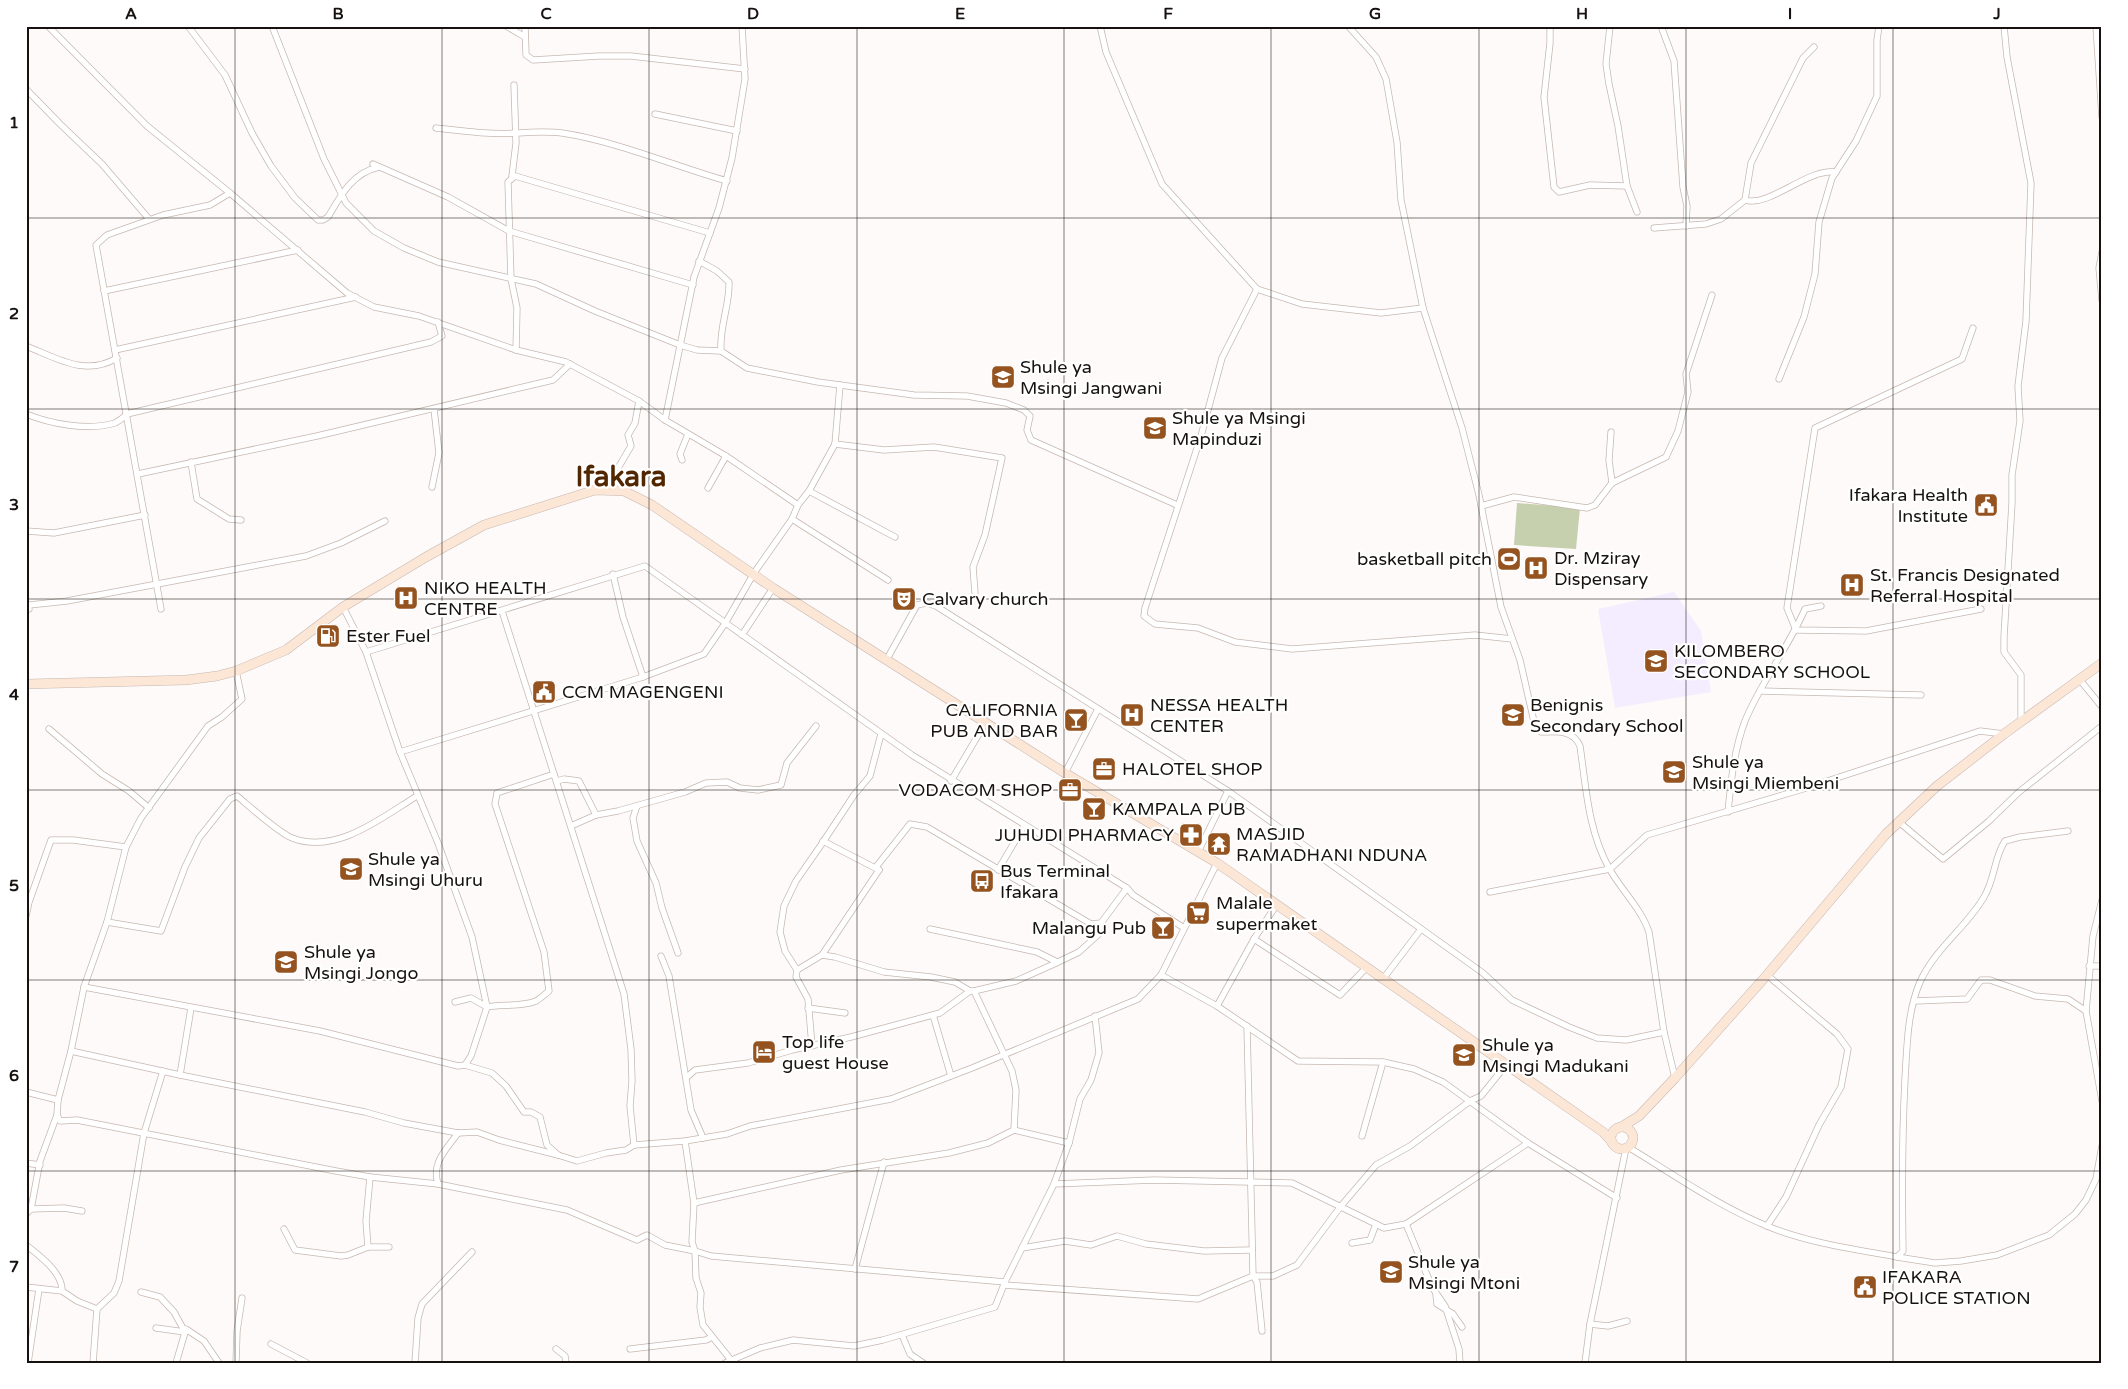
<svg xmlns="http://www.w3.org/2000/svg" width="2128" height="1389" font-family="'Varela Round',sans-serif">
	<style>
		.education { fill: #f4edff }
		.green { fill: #c6cfae }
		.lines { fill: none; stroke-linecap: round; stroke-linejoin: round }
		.street-casing { stroke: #c6b8b1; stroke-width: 7 }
		.secondary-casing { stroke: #c6b8b1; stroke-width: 10 }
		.street { stroke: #fff; stroke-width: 5.5 }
		.secondary { stroke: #fce6d6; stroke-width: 9 }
		.grid { fill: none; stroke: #171210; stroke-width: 1; stroke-opacity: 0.55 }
		.labels { text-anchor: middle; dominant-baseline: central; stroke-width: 4.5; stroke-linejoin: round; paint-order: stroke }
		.poi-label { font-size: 18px; fill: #171210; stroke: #fff; text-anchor: start }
		.town-label { font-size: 28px; font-weight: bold; fill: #512600; stroke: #fff }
		.neatline { fill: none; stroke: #171210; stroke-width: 2 }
		.grid-label { font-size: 16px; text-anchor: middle; font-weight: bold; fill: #171210 }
	</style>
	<rect width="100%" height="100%" fill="#fdfaf9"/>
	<!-- education -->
	<polygon class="education" points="1674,592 1701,631 1711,692 1615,708 1598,609"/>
	<!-- green -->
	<g class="green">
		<polygon points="1517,503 1580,508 1576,549 1514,545"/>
		<polygon points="1514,547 1518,569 1504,571 1500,550"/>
	</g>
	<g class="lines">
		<defs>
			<g id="street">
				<polyline points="48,26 147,126 230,193 347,293 374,307 419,316 516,350 566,362 639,401 665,420 726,456 798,505"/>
				<path d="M188,26l37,49 27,58 19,33 24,32 23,22h5l5,-3c13,-22 24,-44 51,-50"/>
				<polyline points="272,26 324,159 346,203 374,231 404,248 438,262 536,284 595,311 680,345 697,350 721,351 747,368 818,382 914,395 967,396 1006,403 1024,410 1030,416 1027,430 1031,440 1177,505"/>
				<polyline points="506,26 525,37"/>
				<polyline points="525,26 526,55 533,60 599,56 631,56 745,69"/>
				<polyline points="1100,26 1106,52 1162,184 1257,289 1302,304 1381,313 1423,308"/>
				<path d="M1348,26l28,31 10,22 11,63 4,58 22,108 39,120 17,67 22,112 19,53 15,66 6,6c15,0 32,-3 39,14 6,41 8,84 29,122 12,22 32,40 40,64l15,100 11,46"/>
				<polyline points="1550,26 1550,43 1544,97 1554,187 1559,192 1590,185 1627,186"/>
				<polyline points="1610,26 1606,64 1609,84 1618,126 1627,186 1637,212"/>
				<polyline points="1661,26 1674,61 1683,187 1687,206 1686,226"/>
				<polyline points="2004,26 2007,57 2031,183 2026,321 2018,386 2020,421 2012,475 2012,503 2004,637 2004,652 2021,675 2021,722"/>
				<polyline points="2096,26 2102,117"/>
				<polyline points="514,85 516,143 512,176 515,176"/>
				<polyline points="26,89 60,124 102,164 149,219"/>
				<polyline points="655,114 737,131"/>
				<path d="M436,128c26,3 54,7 80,5 16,-1 30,-2 46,0 54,8 112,33 165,48"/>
				<polyline points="373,164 448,197 509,231 693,285"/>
				<path d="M1745,200c24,8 62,-32 91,-28"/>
				<polyline points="1654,228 1706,224 1721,219 1745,200 1751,163 1803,58 1814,47"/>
				<polyline points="2102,252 2099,268 2102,300"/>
				<path d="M699,261l18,10 12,11c1,23 -10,45 -8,69"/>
				<polyline points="1257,289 1222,358 1201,436 1145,608 1144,616 1155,624 1198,628 1235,642 1292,649 1475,635 1512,639"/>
				<polyline points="104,291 298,250"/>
				<polyline points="1973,328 1962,359 1815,428 1787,608 1796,630 1866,631 1981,609"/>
				<path d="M26,346c31,12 59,31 91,12"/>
				<polyline points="115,350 356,297"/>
				<polyline points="516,350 517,308 511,279 508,182 515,176 710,233"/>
				<polyline points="1779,379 1804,317 1815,274 1819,222 1832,178 1856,141 1877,96 1877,40 1879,26"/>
				<path d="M26,414c25,10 62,17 89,9 4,-2 9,-6 12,-9l304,-72 11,-6 -4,-14"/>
				<polyline points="665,420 694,277 719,208 732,158 745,79 742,26"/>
				<polyline points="1611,432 1609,460 1612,483"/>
				<polyline points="835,444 884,450 934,447 1002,458 985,535 973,567 975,593"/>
				<polyline points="682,460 680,454 688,434"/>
				<polyline points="191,462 197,499 229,519 241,520"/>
				<polyline points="618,468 631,446 628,435 635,423 639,401"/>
				<polyline points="138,474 317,436 553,380 570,364"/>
				<polyline points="432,487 439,453 434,409"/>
				<polyline points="708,488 726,456"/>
				<polyline points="809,491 895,537"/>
				<polyline points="1481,506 1514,497 1587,508 1595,505 1612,483 1666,457 1678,431 1688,392 1686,374 1712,295"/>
				<polyline points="792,519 888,580"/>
				<polyline points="26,531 54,533 145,515"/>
				<polyline points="613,574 623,617 643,677"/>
				<polyline points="29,605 67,601 306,556 341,543 385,521"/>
				<polyline points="26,609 29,609"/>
				<polyline points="161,609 96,245 107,235 163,215 210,205 230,193"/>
				<polyline points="502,611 624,994 631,1049 632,1081 630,1106 634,1145 685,1141 727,1134 750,1126 891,1099 972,1068 1138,999 1161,975"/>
				<polyline points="742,635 773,588"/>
				<polyline points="366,652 645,566 912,755 1127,888 1133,895 1184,928"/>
				<polyline points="887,659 917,605 926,603 936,606 1228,791 1483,973 1512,1000 1569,1027 1597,1038 1626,1040 1664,1032"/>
				<polyline points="236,671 242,699 222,717 208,726 141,818 126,847 107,922 84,987 71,1051 58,1100 57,1115 60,1121 77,1120 336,1171 370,1177 438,1184 567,1210 637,1240 647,1235 665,1245 695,1251 696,1278 701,1293 700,1307 703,1325 731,1360"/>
				<polyline points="2080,680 2102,707"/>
				<polyline points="1761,691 1921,695"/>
				<polyline points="49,729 102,774 129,791 149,808"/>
				<polyline points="881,734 870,776 854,795 821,845 796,881 784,906 780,932 785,951 797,970 822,955 835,957 884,972 931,977 955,982 970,991 974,991 1012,1071 1016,1090 1014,1130"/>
				<polyline points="400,752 643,677 704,654 726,622 754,573 792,519 798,505 809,491 835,444 840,385"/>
				<polyline points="1065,773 1098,709"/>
				<polyline points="557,781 564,779 579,781 596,815"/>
				<polyline points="951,781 986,722"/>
				<polyline points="637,806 633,818 637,841 656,883 662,908 678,953"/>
				<path d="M1728,812c3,-31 6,-62 17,-91 16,-39 43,-73 60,-112l16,-3"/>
				<polyline points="1899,822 1943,859 1989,821 2019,792 2102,726"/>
				<polyline points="571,826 596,815 618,811 685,792 706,783 727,782 740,788 758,790 781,785 787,763 816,726"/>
				<polyline points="1198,852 1228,791"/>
				<polyline points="1217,863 1161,975 1217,1006 1254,939 1277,904"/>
				<polyline points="879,870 876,867 910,824 927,827 1091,924 1101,923 1127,888"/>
				<polyline points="998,870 1024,826"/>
				<polyline points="1490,892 1610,869 1647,835 1803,789 1980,731 2004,734"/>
				<polyline points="26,916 29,902 51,840 73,840 126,847"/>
				<path d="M107,922l54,9 24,-64 14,-29 31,-39 7,-3c12,10 42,37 55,42 44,17 89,-20 125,-42"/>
				<polyline points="930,929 1037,952 1057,962"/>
				<polyline points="1254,939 1340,995 1366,968"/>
				<polyline points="822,955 879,870 823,841"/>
				<polyline points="661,956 669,976 691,1110 703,1138"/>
				<polyline points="2089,966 2102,966"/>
				<polyline points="797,970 796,977 808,999 812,1046"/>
				<polyline points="1767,975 1837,1034 1848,1049 1841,1087 1819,1125 1786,1197 1767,1226"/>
				<polyline points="1383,979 1421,929"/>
				<polyline points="84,987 320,1031 458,1066 465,1065 471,1056 487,1007 472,937 438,843 400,752 366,652 343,607"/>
				<polyline points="974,991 1016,981 1054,964 1079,952 1100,933"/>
				<polyline points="1915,1001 1967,999 1981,980 1990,980 2035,996 2068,999 2086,1011 2102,1101"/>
				<path d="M455,1002l16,-4 16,9c14,-3 36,0 49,-6 4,-2 9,-7 13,-10l-5,-39 -49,-148 2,-11 57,-19"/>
				<polyline points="1217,1006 1298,1061 1383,1062 1414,1069 1443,1082 1528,1143 1617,1198"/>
				<polyline points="808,1008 845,1013"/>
				<polyline points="2086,1011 2093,936 2102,900"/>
				<polyline points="933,1015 951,1076"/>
				<polyline points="71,1051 180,1075 365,1112 404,1123 458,1133 477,1132 499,1140 558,1155"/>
				<polyline points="465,1065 492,1073 506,1086 524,1112 531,1112 540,1117 547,1145 558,1155 577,1161 606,1153 626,1150 634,1145"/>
				<polyline points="180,1075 191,1008"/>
				<polyline points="687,1077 695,1070 748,1063 792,1050 851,1037 940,1013 970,991"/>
				<polyline points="26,1092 58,1100"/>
				<polyline points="1362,1136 1383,1062"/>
				<polyline points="685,1141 694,1203 692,1242 695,1251 711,1256 1005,1282"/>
				<path d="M1628,1147c45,27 90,59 139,79 41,17 87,23 130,31l6,-6c-1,-57 -1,-114 2,-172 2,-31 2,-67 15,-97 16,-35 46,-54 64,-85 11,-18 10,-40 21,-56l15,-4 48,-6"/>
				<polyline points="26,1163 40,1165"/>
				<path d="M438,1184c-7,-22 9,-35 20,-51"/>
				<polyline points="1054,1184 1154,1180 1292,1183 1384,1228 1406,1224 1528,1143"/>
				<polyline points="694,1203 841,1170 949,1153 988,1143 1014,1130 1069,1143"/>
				<polyline points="31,1209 64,1208 82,1211"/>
				<polyline points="26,1214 31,1209 40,1161 57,1115"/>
				<polyline points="1406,1224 1432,1287 1445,1306 1459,1349 1460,1363"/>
				<polyline points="284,1229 295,1250 341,1256 348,1255 368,1247 389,1247"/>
				<polyline points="1352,1243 1370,1240 1376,1224"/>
				<path d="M26,1245c13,10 37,28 36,46"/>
				<polyline points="368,1247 366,1221 370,1177"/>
				<polyline points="1022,1248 1065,1241 1091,1245 1117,1236 1146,1244 1204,1251 1252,1250"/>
				<polyline points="1897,1257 1935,1263 1961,1261 1997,1255 2049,1235 2075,1214 2086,1200 2096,1179 2102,1146"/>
				<polyline points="855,1269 884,1162"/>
				<polyline points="1253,1276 1273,1276 1297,1265 1341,1206 1376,1165 1410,1146 1470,1101 1481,1096 1506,1065"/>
				<polyline points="1253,1276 1257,1282 1262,1331"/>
				<polyline points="1004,1285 1198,1299 1253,1276 1247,1026"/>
				<polyline points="26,1287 62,1291 77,1301 97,1309"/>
				<polyline points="141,1292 160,1297 174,1312 185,1332"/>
				<polyline points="1436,1295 1437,1304 1453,1314 1462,1327"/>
				<polyline points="1590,1324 1608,1326 1627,1321"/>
				<polyline points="156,1328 185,1332"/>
				<polyline points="902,1335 910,1354 923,1363"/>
				<polyline points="271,1344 307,1363"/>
				<polyline points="556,1349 565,1356 566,1363"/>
				<polyline points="630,1349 706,1340 712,1337"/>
				<polyline points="28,1363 39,1289"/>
				<polyline points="93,1363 97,1309 114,1293 119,1281 144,1133 163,1071"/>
				<polyline points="176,1363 186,1329 204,1341 219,1363"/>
				<polyline points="236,1363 237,1331 242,1298"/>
				<polyline points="415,1363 418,1318 422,1304 472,1252"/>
				<polyline points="725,1363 760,1348 793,1340 854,1346 883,1340 995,1307 1005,1282 1054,1184 1069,1143 1080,1099 1091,1080 1099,1053 1095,1016"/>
				<polyline points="1585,1363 1590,1324 1625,1153 1624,1148"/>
			</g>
			<g id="secondary">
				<polyline points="26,684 186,680 217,676 236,671 286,650 343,607 426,557 484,525 595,490 624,491 652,505 773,588 1065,773 1217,863 1603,1132 1612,1142"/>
				<polyline points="1621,1127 1639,1116 1675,1078 1767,975 1886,834 1937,786 2004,734 2102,663"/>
				<circle cx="1622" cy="1138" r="11"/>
			</g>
		</defs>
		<!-- street casing -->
		<use href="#street" class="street-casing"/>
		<!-- secondary casing -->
		<use href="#secondary" class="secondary-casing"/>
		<!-- street -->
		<use href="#street" class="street"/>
		<!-- secondary -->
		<use href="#secondary" class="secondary"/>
	</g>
	<!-- grid -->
	<path class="grid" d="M235,26v1337M442,26v1337M649,26v1337M857,26v1337M1064,26v1337M1271,26v1337M1479,26v1337M1686,26v1337M1893,26v1337M26,218h2076M26,409h2076M26,599h2076M26,790h2076M26,980h2076M26,1171h2076"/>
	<!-- icons -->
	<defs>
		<symbol id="school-square" viewBox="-11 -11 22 22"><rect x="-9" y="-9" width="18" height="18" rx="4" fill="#94531f" stroke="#fff"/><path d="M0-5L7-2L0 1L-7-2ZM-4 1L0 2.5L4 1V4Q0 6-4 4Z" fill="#fff"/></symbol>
		<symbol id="civic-square" viewBox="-11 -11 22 22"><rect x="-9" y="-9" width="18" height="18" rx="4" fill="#94531f" stroke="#fff"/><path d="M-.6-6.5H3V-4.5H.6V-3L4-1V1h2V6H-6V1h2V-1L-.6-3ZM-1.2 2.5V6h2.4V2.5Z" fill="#fff"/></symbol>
		<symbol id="stadium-square" viewBox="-11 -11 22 22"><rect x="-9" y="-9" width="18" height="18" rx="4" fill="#94531f" stroke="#fff"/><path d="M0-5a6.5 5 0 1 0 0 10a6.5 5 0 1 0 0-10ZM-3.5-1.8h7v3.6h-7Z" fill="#fff"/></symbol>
		<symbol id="hospital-square" viewBox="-11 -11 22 22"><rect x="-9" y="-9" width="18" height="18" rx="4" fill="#94531f" stroke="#fff"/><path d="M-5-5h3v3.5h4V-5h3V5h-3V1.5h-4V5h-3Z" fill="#fff"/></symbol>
		<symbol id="theatre-square" viewBox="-11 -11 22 22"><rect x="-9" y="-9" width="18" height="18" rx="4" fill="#94531f" stroke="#fff"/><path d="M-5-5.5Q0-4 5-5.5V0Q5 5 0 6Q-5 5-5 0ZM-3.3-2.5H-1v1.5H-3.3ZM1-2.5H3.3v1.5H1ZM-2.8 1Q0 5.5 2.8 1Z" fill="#fff"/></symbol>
		<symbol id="fuel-square" viewBox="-11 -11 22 22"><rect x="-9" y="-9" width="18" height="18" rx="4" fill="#94531f" stroke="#fff"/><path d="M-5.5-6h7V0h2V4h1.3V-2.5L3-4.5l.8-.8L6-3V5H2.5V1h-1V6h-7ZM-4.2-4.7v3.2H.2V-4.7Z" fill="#fff"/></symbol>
		<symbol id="bar-square" viewBox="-11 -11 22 22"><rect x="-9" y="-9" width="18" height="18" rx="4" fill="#94531f" stroke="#fff"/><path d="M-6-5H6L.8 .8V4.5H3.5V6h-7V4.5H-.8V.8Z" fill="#fff"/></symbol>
		<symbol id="office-square" viewBox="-11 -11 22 22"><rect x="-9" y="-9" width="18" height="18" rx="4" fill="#94531f" stroke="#fff"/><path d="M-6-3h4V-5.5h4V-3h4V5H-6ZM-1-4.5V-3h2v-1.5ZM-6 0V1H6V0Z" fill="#fff"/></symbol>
		<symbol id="pharmacy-square" viewBox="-11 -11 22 22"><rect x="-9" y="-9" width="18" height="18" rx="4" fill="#94531f" stroke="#fff"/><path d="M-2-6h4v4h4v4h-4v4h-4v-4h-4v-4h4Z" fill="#fff"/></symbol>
		<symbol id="temple-square" viewBox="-11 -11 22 22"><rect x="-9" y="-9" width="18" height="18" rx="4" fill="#94531f" stroke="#fff"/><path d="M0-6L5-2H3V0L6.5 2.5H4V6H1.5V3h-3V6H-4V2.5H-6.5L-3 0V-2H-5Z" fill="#fff"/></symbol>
		<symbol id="bus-square" viewBox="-11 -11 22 22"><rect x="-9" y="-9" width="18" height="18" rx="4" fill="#94531f" stroke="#fff"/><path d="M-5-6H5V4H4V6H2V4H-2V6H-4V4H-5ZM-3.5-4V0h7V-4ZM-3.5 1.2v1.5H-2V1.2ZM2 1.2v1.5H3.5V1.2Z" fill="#fff"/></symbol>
		<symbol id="supermarket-square" viewBox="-11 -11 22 22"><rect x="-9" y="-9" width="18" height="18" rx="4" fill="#94531f" stroke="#fff"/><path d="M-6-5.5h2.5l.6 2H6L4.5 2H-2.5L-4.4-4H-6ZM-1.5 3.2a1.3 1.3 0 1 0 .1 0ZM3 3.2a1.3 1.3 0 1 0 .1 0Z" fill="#fff"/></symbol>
		<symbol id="hotel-square" viewBox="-11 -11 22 22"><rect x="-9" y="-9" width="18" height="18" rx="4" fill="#94531f" stroke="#fff"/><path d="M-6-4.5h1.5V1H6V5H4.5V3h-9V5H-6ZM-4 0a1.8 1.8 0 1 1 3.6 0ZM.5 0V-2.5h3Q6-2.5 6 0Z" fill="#fff"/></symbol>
	</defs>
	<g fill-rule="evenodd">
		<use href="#school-square" x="989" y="363" width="28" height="28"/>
		<use href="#school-square" x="1141" y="414" width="28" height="28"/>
		<use href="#civic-square" x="1972" y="491" width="28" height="28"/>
		<use href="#stadium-square" x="1495" y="545" width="28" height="28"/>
		<use href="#hospital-square" x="1522" y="554" width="28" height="28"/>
		<use href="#hospital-square" x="1838" y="571" width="28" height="28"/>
		<use href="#hospital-square" x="392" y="584" width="28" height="28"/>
		<use href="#theatre-square" x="890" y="585" width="28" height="28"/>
		<use href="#fuel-square" x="314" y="622" width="28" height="28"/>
		<use href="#school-square" x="1642" y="647" width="28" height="28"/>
		<use href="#civic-square" x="530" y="678" width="28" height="28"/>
		<use href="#hospital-square" x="1118" y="701" width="28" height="28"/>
		<use href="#school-square" x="1499" y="701" width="28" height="28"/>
		<use href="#bar-square" x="1062" y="706" width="28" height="28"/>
		<use href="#office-square" x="1090" y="755" width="28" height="28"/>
		<use href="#school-square" x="1660" y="758" width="28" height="28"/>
		<use href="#office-square" x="1056" y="776" width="28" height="28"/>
		<use href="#bar-square" x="1080" y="795" width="28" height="28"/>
		<use href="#pharmacy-square" x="1177" y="821" width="28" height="28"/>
		<use href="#temple-square" x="1205" y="830" width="28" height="28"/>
		<use href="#school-square" x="337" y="855" width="28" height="28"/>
		<use href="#bus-square" x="968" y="867" width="28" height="28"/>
		<use href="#supermarket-square" x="1184" y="899" width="28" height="28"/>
		<use href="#bar-square" x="1149" y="914" width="28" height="28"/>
		<use href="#school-square" x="272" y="948" width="28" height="28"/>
		<use href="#hotel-square" x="750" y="1038" width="28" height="28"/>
		<use href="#school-square" x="1450" y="1041" width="28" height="28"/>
		<use href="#school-square" x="1377" y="1258" width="28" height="28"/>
		<use href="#civic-square" x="1851" y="1273" width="28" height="28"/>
	</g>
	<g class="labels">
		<!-- poi labels -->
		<g class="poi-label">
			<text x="1020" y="367">Shule ya<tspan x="1020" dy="21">Msingi Jangwani</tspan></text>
			<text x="1172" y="418">Shule ya Msingi<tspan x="1172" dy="21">Mapinduzi</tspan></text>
			<text x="1968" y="495" text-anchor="end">Ifakara Health<tspan x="1968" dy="21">Institute</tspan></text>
			<text x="1554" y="558">Dr. Mziray<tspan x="1554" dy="21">Dispensary</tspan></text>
			<text x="1492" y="559" text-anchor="end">basketball pitch</text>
			<text x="1870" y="575">St. Francis Designated<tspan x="1870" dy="21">Referral Hospital</tspan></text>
			<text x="424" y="588">NIKO HEALTH<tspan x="424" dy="21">CENTRE</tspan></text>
			<text x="922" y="599">Calvary church</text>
			<text x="346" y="636">Ester Fuel</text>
			<text x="1674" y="651">KILOMBERO<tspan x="1674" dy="21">SECONDARY SCHOOL</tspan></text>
			<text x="562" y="692">CCM MAGENGENI</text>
			<text x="1150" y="705">NESSA HEALTH<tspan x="1150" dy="21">CENTER</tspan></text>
			<text x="1530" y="705">Benignis<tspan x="1530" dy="21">Secondary School</tspan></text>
			<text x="1058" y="710" text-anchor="end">CALIFORNIA<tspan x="1058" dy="21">PUB AND BAR</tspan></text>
			<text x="1692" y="762">Shule ya<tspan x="1692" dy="21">Msingi Miembeni</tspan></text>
			<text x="1122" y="769">HALOTEL SHOP</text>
			<text x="1052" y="790" text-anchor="end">VODACOM SHOP</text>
			<text x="1112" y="809">KAMPALA PUB</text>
			<text x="1236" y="834">MASJID<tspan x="1236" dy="21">RAMADHANI NDUNA</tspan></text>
			<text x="1174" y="835" text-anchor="end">JUHUDI PHARMACY</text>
			<text x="368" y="859">Shule ya<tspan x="368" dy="21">Msingi Uhuru</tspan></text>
			<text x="1000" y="871">Bus Terminal<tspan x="1000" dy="21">Ifakara</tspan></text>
			<text x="1216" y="903">Malale<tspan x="1216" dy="21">supermaket</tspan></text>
			<text x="1146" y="928" text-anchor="end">Malangu Pub</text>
			<text x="304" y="952">Shule ya<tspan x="304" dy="21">Msingi Jongo</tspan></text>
			<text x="782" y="1042">Top life<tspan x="782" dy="21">guest House</tspan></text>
			<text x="1482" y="1045">Shule ya<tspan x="1482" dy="21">Msingi Madukani</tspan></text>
			<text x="1408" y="1262">Shule ya<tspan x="1408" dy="21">Msingi Mtoni</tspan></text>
			<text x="1882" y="1277">IFAKARA<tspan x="1882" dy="21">POLICE STATION</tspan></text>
		</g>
		<!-- town labels -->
		<g class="town-label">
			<text x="621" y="477">Ifakara</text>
		</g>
	</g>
	<!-- border -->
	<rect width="2128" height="1389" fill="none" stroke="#ffffff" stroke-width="55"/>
	<rect x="28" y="28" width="2072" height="1334" class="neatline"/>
	<g class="grid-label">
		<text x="131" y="19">A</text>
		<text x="338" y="19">B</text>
		<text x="546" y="19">C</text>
		<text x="753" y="19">D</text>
		<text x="960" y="19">E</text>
		<text x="1168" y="19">F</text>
		<text x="1375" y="19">G</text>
		<text x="1582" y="19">H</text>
		<text x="1790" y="19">I</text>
		<text x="1997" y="19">J</text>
		<text x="14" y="128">1</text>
		<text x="14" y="319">2</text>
		<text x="14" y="510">3</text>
		<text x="14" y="700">4</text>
		<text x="14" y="891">5</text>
		<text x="14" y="1081">6</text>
		<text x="14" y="1272">7</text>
	</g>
</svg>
